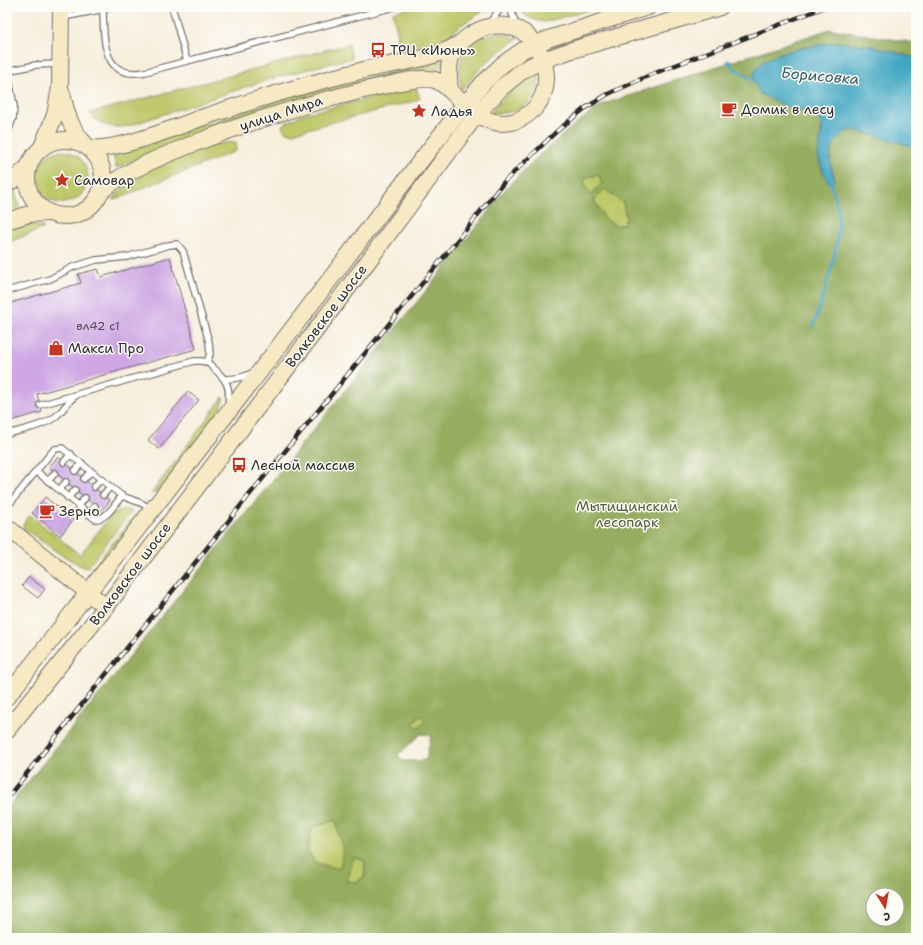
<svg xmlns="http://www.w3.org/2000/svg" width="923" height="945" font-family="'Shantell Sans',sans-serif">
	<style>
		.green { fill: #bdc96a; stroke: #747a4a }
		.forest { fill: #96ad5e; stroke: #606c44; fill-rule: evenodd }
		.water { fill: #43a7c3; stroke: #376977 }
		.lines { fill: none; stroke-linecap: round; stroke-linejoin: round }
		.stream { stroke: #43a7c3; stroke-width: 3 }
		.building { fill: #cea7e4 }
		.lane-casing { stroke: #726f69; stroke-width: 8 }
		.secondary-casing { stroke: #726f69; stroke-width: 18 }
		.lane { stroke: #fff; stroke-width: 5.5 }
		.secondary { stroke: #f6e9c3; stroke-width: 16 }
		.rail-casing { stroke: #2b2b2b; stroke-width: 4.5 }
		.rail { stroke: #fdfcf7; stroke-width: 3; stroke-dasharray: 9; stroke-linecap: butt }
		.labels { text-anchor: middle; dominant-baseline: central; stroke-width: 3; stroke-linejoin: round; paint-order: stroke }
		.number-label { font-size: 12px; fill: #544a59 }
		.poi-label { font-size: 14px; fill: #2b2b2b; stroke: #fdfcf7; text-anchor: start }
		.street-label { font-size: 14px; fill: #2b2b2b; stroke: #fdfcf7 }
		.park-label { font-size: 14px; fill: #575a3e; stroke: #fdfcf7 }
		.water-label { font-size: 15px; font-style: italic; fill: #355d68; stroke: #fdfcf7 }
	</style>
	<rect width="100%" height="100%" fill="#fdfcf7"/>
	<filter id="ink" filterUnits="userSpaceOnUse"><feTurbulence type="fractalNoise" baseFrequency=".025" numOctaves="2"/><feDisplacementMap in="SourceGraphic" scale="8" xChannelSelector="R" yChannelSelector="G"/><feConvolveMatrix kernelMatrix="1 2 1 2 8 2 1 2 1" color-interpolation-filters="sRGB"/></filter>
	<filter id="wash" filterUnits="userSpaceOnUse"><feTurbulence type="fractalNoise" baseFrequency=".012" numOctaves="4" result="noise"/><feDisplacementMap in="SourceGraphic" scale="16" xChannelSelector="R" yChannelSelector="G"/><feGaussianBlur stdDeviation="0.9" result="paint"/><feColorMatrix in="noise" values="0 0 0 0 0 0 0 0 0 0 0 0 0 0 0 0 0 1.4 0 .05"/><feComposite in="paint" operator="in"/></filter>
	<g filter="url(#wash)">
		<rect width="100%" height="100%" fill="#f7eedc"/>
		<!-- green -->
		<g class="green">
			<polygon points="414,7 492,7 487,12 485,10 461,25 442,42 437,45 421,48 417,44 398,47 396,37 398,36 393,12"/>
			<path d="M519,7h81l-55,15c-9,-1 -23,-5 -26,-15z"/>
			<path d="M496,33l8,1 14,5c-22,14 -40,30 -56,50 -5,-18 -4,-39 15,-50 5,-3 13,-4 19,-6z"/>
			<path d="M349,44l3,14 -82,21 -142,47c-14,3 -29,0 -38,-13z"/>
			<polygon points="441,61 443,61 442,67 356,86 150,153 116,168 113,154 291,96 353,81"/>
			<path d="M539,70c0,6 0,14 -2,19 -7,19 -27,26 -46,24 14,-18 28,-32 48,-43z"/>
			<path d="M416,87l4,12 -2,1 -126,33c-7,0 -8,-2 -10,-8l21,-11z"/>
			<polygon points="236,142 236,151 113,200 118,193 149,169 214,144"/>
			<circle cx="62" cy="177" r="26"/>
			<polygon points="599,175 602,184 591,195 584,184 586,177"/>
			<polygon points="605,189 624,203 626,218 624,224 616,226 605,219 593,200"/>
			<polygon points="14,190 20,207 7,212 7,193"/>
			<polygon points="31,224 44,228 7,243 7,228"/>
			<polygon points="223,397 223,403 218,413 159,491 151,494"/>
			<polygon points="127,509 132,511 88,567 85,568 57,552 23,528 24,523 30,515 80,555 112,514 118,511"/>
			<polygon points="135,514 136,520 101,563 92,569"/>
			<polygon points="420,715 425,720 418,728 413,724"/>
			<polygon points="335,820 343,851 340,870 316,863 307,850 312,828"/>
			<polygon points="354,857 365,861 365,876 357,882 346,881 350,872"/>
		</g>
		<!-- forest -->
		<path class="forest" d="M830,29l86,14v15l-44,-12 -36,-4 -56,11 -18,10 24,43 23,7 13,9c0,12 -5,25 -4,34 0,7 8,24 13,28l4,-5c-3,-9 -8,-24 -2,-33 3,-6 8,-10 12,-15l10,-1 57,16 4,-1v793h-909v-130l427,-527 74,-95 26,-26 34,-30 33,-25zM599,175l3,8 -11,12 -7,-11 2,-7zM605,189l18,14 3,15 -2,6 -8,2 -11,-7 -11,-19zM420,715l5,5 -7,8 -5,-4zM421,734l10,1 -5,25 -23,1 -5,-6zM335,820l8,31 -3,18 -24,-6 -9,-13 5,-22zM354,857l11,4v15l-8,6 -11,-1 4,-9zM873,895h24v24h-24z"/>
		<!-- water -->
		<path class="water" d="M836,42l36,4 44,12v87l-4,1 -57,-16 -10,1c-4,5 -9,9 -12,15 -6,9 -1,24 2,34l-4,4 -3,-2 -5,-11 -5,-15 4,-26v-8l-13,-9 -23,-7 -26,-12 -7,-14c0,-2 1,-6 2,-9 9,-20 60,-25 81,-29z"/>
		<g class="lines">
			<!-- stream -->
			<g class="stream">
				<polyline points="728,61 735,69 755,81"/>
				<path d="M813,327c12,-37 30,-83 24,-122 -1,-7 -4,-14 -6,-21"/>
			</g>
		</g>
		<g id="blocks">
			<!-- building -->
			<g class="building">
				<polygon points="170,257 196,349 37,394 42,412 7,422 7,304 81,283 78,274 98,269 101,277"/>
				<polygon points="188,392 199,400 159,449 148,440"/>
				<polygon points="58,457 110,501 101,511 49,467"/>
				<polygon points="45,497 73,520 60,536 32,513"/>
				<polygon points="29,577 45,589 38,598 22,586"/>
			</g>
		</g>
	</g>
	<g filter="url(#ink)">
		<use href="#blocks" fill-opacity="0" stroke="#726f69" stroke-width="1"/>
		<g class="lines">
			<defs>
				<g id="lane">
					<polyline points="172,7 187,61"/>
					<polyline points="510,7 516,25"/>
					<path d="M103,10c1,30 -1,70 42,62l249,-65"/>
					<polyline points="63,17 115,7"/>
					<polyline points="490,22 502,7"/>
					<polyline points="7,70 14,106 13,118 7,135"/>
					<polyline points="7,71 36,65 58,64"/>
					<path d="M7,291l43,-12 23,-12 23,-7 31,-3 42,-12 8,-1 6,7 26,91 1,12 -3,8 -6,-1h-7l-116,33c-10,6 -14,16 -23,23 -11,9 -34,13 -48,17"/>
					<path d="M207,362c15,14 25,20 21,43"/>
					<path d="M225,379c10,0 18,-1 27,-6"/>
					<polyline points="40,405 75,395"/>
					<polyline points="64,462 71,454"/>
					<path d="M36,471l59,48c11,1 20,-15 27,-23"/>
					<polyline points="75,471 82,463"/>
					<polyline points="84,479 91,471"/>
					<polyline points="48,481 55,473"/>
					<polyline points="94,487 101,479"/>
					<polyline points="59,490 66,482"/>
					<polyline points="103,495 110,487"/>
					<polyline points="68,498 75,490"/>
					<polyline points="78,506 85,498"/>
					<polyline points="7,507 51,453 55,449 62,448 122,496 141,503 151,509"/>
					<polyline points="88,514 95,506"/>
				</g>
				<g id="secondary">
					<path d="M62,93c4,20 9,36 23,51"/>
					<circle cx="65" cy="178" r="38"/>
					<polyline points="42,147 55,115 60,87 61,7"/>
					<path d="M90,148c27,3 84,-20 111,-30 52,-18 105,-34 159,-47 31,-8 71,-10 99,-27"/>
					<polyline points="7,183 14,180 28,167"/>
					<path d="M101,191c27,-22 62,-35 94,-48 67,-26 135,-47 206,-61 10,-2 23,-5 34,-2 8,3 15,10 21,16 17,16 32,31 56,26 9,-2 17,-8 23,-14 17,-20 13,-47 -2,-66 -4,-5 -9,-11 -16,-13 -16,-7 -34,-3 -48,7 -21,14 -22,30 -19,53"/>
					<polyline points="7,221 29,214 48,213"/>
					<polyline points="7,527 106,607"/>
					<polyline points="7,697 267,362 408,177 465,104 484,82 503,64 523,50 548,39 648,7"/>
					<polyline points="7,730 106,607 366,264 477,114 501,88 523,70 543,60 572,50 720,7"/>
				</g>
			</defs>
			<!-- lane casing -->
			<use href="#lane" class="lane-casing"/>
			<!-- secondary casing -->
			<use href="#secondary" class="secondary-casing"/>
			<!-- lane -->
			<use href="#lane" class="lane"/>
			<!-- secondary -->
			<use href="#secondary" class="secondary"/>
			<defs>
				<polyline id="rail" points="7,798 250,494 460,237 504,182 557,131 584,109 608,94 650,75 825,7"/>
			</defs>
			<!-- rail casing -->
			<use href="#rail" class="rail-casing"/>
			<!-- rail -->
			<use href="#rail" class="rail"/>
		</g>
	</g>
	<!-- icons -->
	<defs>
		<symbol id="bus-bare" viewBox="-9 -9 18 18"><path d="M-5-6H5V4H4V6H2V4H-2V6H-4V4H-5ZM-3.5-4V0h7V-4ZM-3.5 1.2v1.5H-2V1.2ZM2 1.2v1.5H3.5V1.2Z" fill="#c8321e" stroke="#fdfcf7" stroke-width="2.5" paint-order="stroke"/></symbol>
		<symbol id="cafe-bare" viewBox="-9 -9 18 18"><path d="M-5.5-4.5H6V0H3Q3 3.5 0 3.5H-2.5Q-5.5 3.5-5.5 0ZM3-3.2v2h1.7v-2ZM-6 4.5H4V6H-6Z" fill="#c8321e" stroke="#fdfcf7" stroke-width="2.5" paint-order="stroke"/></symbol>
		<symbol id="sight-bare" viewBox="-9 -9 18 18"><path d="M0-6L1.8-2.2L6-1.7L2.9 1.2L3.7 5.4L0 3.3L-3.7 5.4L-2.9 1.2L-6-1.7L-1.8-2.2Z" fill="#c8321e" stroke="#fdfcf7" stroke-width="2.5" paint-order="stroke"/></symbol>
		<symbol id="shop-bare" viewBox="-9 -9 18 18"><path d="M-5-2.5h2.3a2.7 3.5 0 0 1 5.4 0H5L5.5 6h-11ZM-1.5-2.5h3a1.5 2.3 0 0 0-3 0Z" fill="#c8321e" stroke="#fdfcf7" stroke-width="2.5" paint-order="stroke"/></symbol>
	</defs>
	<g fill-rule="evenodd">
		<use href="#bus-bare" x="367" y="39" width="22" height="22"/>
		<use href="#cafe-bare" x="718" y="98" width="22" height="22"/>
		<use href="#sight-bare" x="408" y="100" width="22" height="22"/>
		<use href="#sight-bare" x="51" y="169" width="22" height="22"/>
		<use href="#shop-bare" x="45" y="337" width="22" height="22"/>
		<use href="#bus-bare" x="228" y="454" width="22" height="22"/>
		<use href="#cafe-bare" x="36" y="500" width="22" height="22"/>
	</g>
	<g class="labels">
		<!-- number labels -->
		<g class="number-label">
			<text x="98" y="326">вл42 с1</text>
		</g>
		<!-- poi labels -->
		<g class="poi-label">
			<text x="390" y="50">ТРЦ «Июнь»</text>
			<text x="741" y="109">Домик в лесу</text>
			<text x="431" y="111">Ладья</text>
			<text x="74" y="180">Самовар</text>
			<text x="68" y="348">Макси Про</text>
			<text x="251" y="465">Лесной массив</text>
			<text x="59" y="511">Зерно</text>
		</g>
		<!-- street labels -->
		<g class="street-label">
			<text transform="translate(281 113) rotate(-18)">улица Мира</text>
			<text transform="translate(326 316) rotate(-53)">Волковское шоссе</text>
			<text transform="translate(130 574) rotate(-53)">Волковское шоссе</text>
		</g>
		<!-- park labels -->
		<g class="park-label">
			<text x="627" y="506">Мытищинский<tspan x="627" dy="16">лесопарк</tspan></text>
		</g>
		<!-- water labels -->
		<g class="water-label">
			<text transform="translate(820 76) rotate(5)">Борисовка</text>
		</g>
	</g>
	<!-- margin -->
	<rect width="923" height="945" fill="none" stroke="#fdfcf7" stroke-width="24"/>
	<!-- north arrow -->
	<g transform="translate(885 907) rotate(169)"><circle r="19" fill="#fdfcf7" stroke="#a9a8a5"/>
	<path d="M0-3L7 15L0 10L-7 15Z" fill="#c8321e"/>
	<text y="-6" font-size="11" font-weight="bold" text-anchor="middle" fill="#2b2b2b">С</text>
	</g>
</svg>
